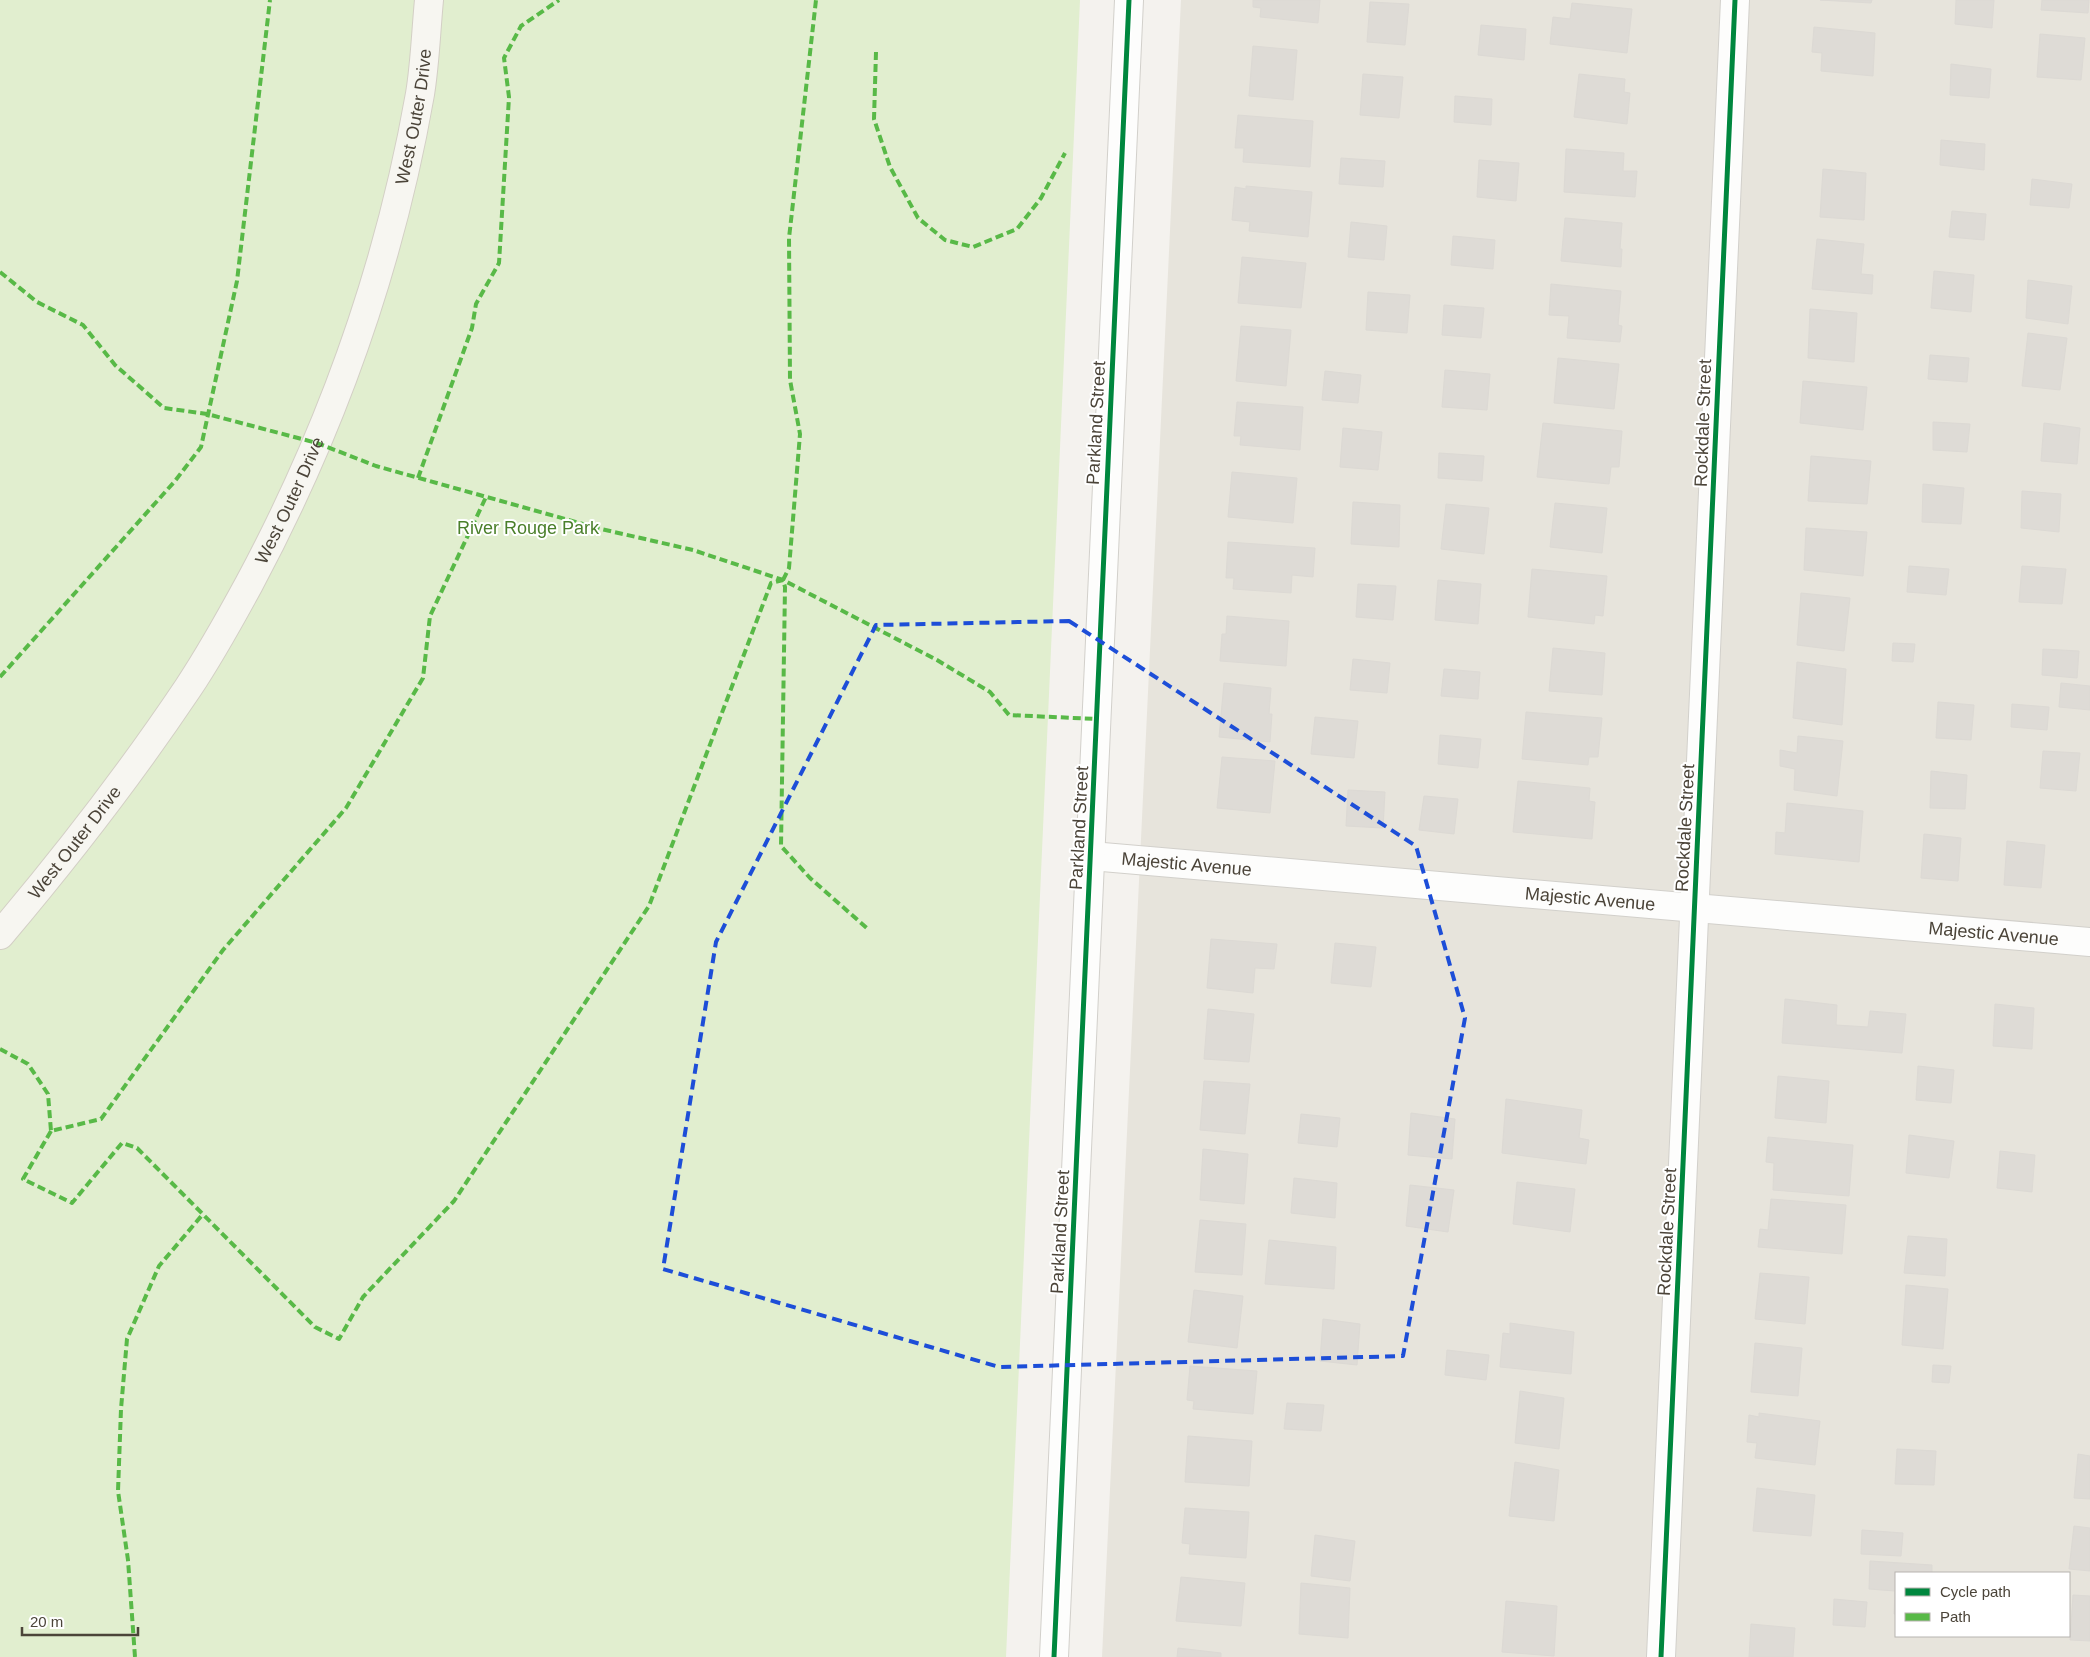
<svg xmlns="http://www.w3.org/2000/svg" width="2090" height="1657" font-family="Helvetica,sans-serif">
	<style>
		.residential { fill: #e7e4dc; fill-rule: evenodd }
		.green { fill: #e1eecf }
		.building { fill: #dedbd6; stroke: #dcd9d4 }
		.lines { fill: none; stroke-linecap: round; stroke-linejoin: round }
		.street-casing { stroke: #d2d0cb; stroke-width: 30 }
		.secondary-casing { stroke: #d3cfc5; stroke-width: 30 }
		.street { stroke: #fdfdfc; stroke-width: 28 }
		.secondary { stroke: #f7f6f1; stroke-width: 28 }
		.quiet { stroke: #58b947; stroke-width: 4; stroke-dasharray: 8 4; stroke-linecap: butt }
		.cycleway-casing { stroke: #fff; stroke-width: 8 }
		.cycleway { stroke: #00873e; stroke-width: 5 }
		.marked { fill: none; stroke: #1d4ed8; stroke-width: 4; stroke-dasharray: 10 6; stroke-linejoin: round }
		.labels { text-anchor: middle; dominant-baseline: central; stroke-width: 4; stroke-linejoin: round; paint-order: stroke }
		.street-label { font-size: 18px; fill: #4b4439; stroke: #fff }
		.park-label { font-size: 18px; fill: #4a7f2a; stroke: #fff }
	</style>
	<rect width="100%" height="100%" fill="#f4f2ee"/>
	<!-- residential -->
	<path class="residential" d="M1181,0h909v1657h-988zM1896,1573h173v63h-173z"/>
	<!-- green -->
	<polygon class="green" points="0,0 1080,0 1006,1657 0,1657"/>
	<!-- building -->
	<g class="building">
		<polygon points="1253,0 1320,0 1318,23 1260,17 1261,8 1253,7"/>
		<polygon points="1820,0 1872,0 1871,3"/>
		<polygon points="1956,0 1994,0 1992,28 1955,24"/>
		<polygon points="2042,0 2089,0 2088,13 2041,10"/>
		<polygon points="1370,2 1409,4 1405,45 1367,42"/>
		<polygon points="1572,3 1632,9 1627,53 1550,44 1553,17 1570,19"/>
		<polygon points="1481,25 1526,29 1524,60 1478,55"/>
		<polygon points="1814,27 1875,33 1873,76 1821,71 1822,53 1812,52"/>
		<polygon points="2040,34 2085,38 2081,80 2037,77"/>
		<polygon points="1253,46 1297,50 1293,100 1249,96"/>
		<polygon points="1951,64 1991,69 1989,98 1950,95"/>
		<polygon points="1363,74 1403,77 1399,118 1360,115"/>
		<polygon points="1579,74 1625,79 1624,92 1630,93 1627,124 1574,117"/>
		<polygon points="1455,96 1492,99 1491,125 1454,122"/>
		<polygon points="1238,115 1313,121 1310,167 1243,162 1244,148 1235,148"/>
		<polygon points="1941,140 1985,144 1984,170 1940,165"/>
		<polygon points="1566,149 1624,153 1623,171 1637,171 1635,197 1564,192"/>
		<polygon points="1341,158 1385,161 1383,187 1339,184"/>
		<polygon points="1479,160 1519,163 1516,201 1477,197"/>
		<polygon points="1823,169 1866,173 1864,220 1820,217"/>
		<polygon points="2032,179 2072,184 2069,208 2030,205"/>
		<polygon points="1246,186 1312,192 1308,237 1249,231 1250,222 1232,220 1235,187 1246,189"/>
		<polygon points="1952,211 1986,214 1984,240 1949,237"/>
		<polygon points="1565,218 1622,223 1620,249 1622,249 1621,267 1561,261"/>
		<polygon points="1351,222 1387,226 1384,260 1348,257"/>
		<polygon points="1453,236 1495,240 1493,269 1451,265"/>
		<polygon points="1817,239 1864,244 1861,274 1873,275 1872,294 1812,289"/>
		<polygon points="1242,257 1306,263 1301,308 1238,303"/>
		<polygon points="1934,271 1974,275 1971,312 1931,308"/>
		<polygon points="2028,280 2072,286 2068,324 2026,318"/>
		<polygon points="1551,284 1621,291 1618,325 1622,326 1620,342 1567,338 1569,316 1549,315"/>
		<polygon points="1368,292 1410,295 1407,333 1366,330"/>
		<polygon points="1444,305 1484,308 1481,338 1442,335"/>
		<polygon points="1810,309 1857,313 1854,362 1808,358"/>
		<polygon points="1241,326 1291,330 1286,386 1236,381"/>
		<polygon points="2028,333 2067,338 2060,390 2022,386"/>
		<polygon points="1930,355 1969,358 1967,382 1928,379"/>
		<polygon points="1558,358 1619,364 1614,409 1554,403"/>
		<polygon points="1445,370 1490,374 1487,410 1442,407"/>
		<polygon points="1325,371 1361,375 1358,403 1322,400"/>
		<polygon points="1803,381 1867,387 1863,430 1800,423"/>
		<polygon points="1237,402 1303,407 1300,450 1240,445 1241,436 1234,436"/>
		<polygon points="1933,422 1970,424 1967,452 1933,450"/>
		<polygon points="1543,423 1622,431 1619,467 1611,467 1609,484 1537,477"/>
		<polygon points="2044,423 2080,428 2077,464 2041,461"/>
		<polygon points="1343,428 1382,432 1378,470 1340,467"/>
		<polygon points="1439,453 1484,456 1482,481 1438,478"/>
		<polygon points="1811,456 1871,461 1867,504 1808,501"/>
		<polygon points="1232,472 1297,478 1293,523 1228,517"/>
		<polygon points="1923,484 1964,488 1961,524 1922,522"/>
		<polygon points="2022,491 2061,494 2059,532 2021,528"/>
		<polygon points="1353,502 1400,505 1399,547 1351,544"/>
		<polygon points="1555,503 1607,508 1602,553 1550,547"/>
		<polygon points="1446,504 1489,508 1484,554 1441,549"/>
		<polygon points="1806,528 1867,532 1863,576 1804,570"/>
		<polygon points="1228,542 1315,548 1313,577 1292,575 1291,593 1233,589 1234,578 1226,578"/>
		<polygon points="1909,566 1949,569 1946,595 1907,592"/>
		<polygon points="2022,566 2066,569 2062,604 2019,602"/>
		<polygon points="1532,569 1607,576 1603,616 1595,615 1594,624 1528,617"/>
		<polygon points="1438,580 1481,584 1478,624 1435,620"/>
		<polygon points="1358,584 1396,586 1393,620 1356,617"/>
		<polygon points="1801,593 1850,598 1844,651 1797,645"/>
		<polygon points="1227,616 1289,621 1286,666 1220,661 1222,634 1226,634"/>
		<polygon points="1893,643 1915,644 1913,662 1892,661"/>
		<polygon points="1553,648 1605,653 1602,695 1549,691"/>
		<polygon points="2043,649 2079,651 2077,678 2042,675"/>
		<polygon points="1353,659 1390,663 1387,693 1350,690"/>
		<polygon points="1797,662 1846,669 1842,725 1793,718"/>
		<polygon points="1444,669 1480,672 1478,699 1441,696"/>
		<polygon points="1224,683 1271,688 1269,714 1272,714 1270,742 1219,737"/>
		<polygon points="2061,683 2090,686 2090,710 2059,707"/>
		<polygon points="1938,702 1974,705 1971,740 1936,738"/>
		<polygon points="2012,704 2049,707 2047,730 2011,727"/>
		<polygon points="1526,712 1602,718 1598,757 1589,757 1588,765 1522,759"/>
		<polygon points="1315,717 1358,721 1354,758 1311,754"/>
		<polygon points="1440,735 1481,739 1478,768 1438,764"/>
		<polygon points="1798,736 1843,741 1837,796 1794,790 1795,769 1780,766 1780,750 1797,753"/>
		<polygon points="2043,751 2080,753 2076,791 2040,788"/>
		<polygon points="1222,757 1275,761 1270,813 1217,808"/>
		<polygon points="1931,771 1967,775 1965,809 1930,808"/>
		<polygon points="1518,781 1590,788 1589,801 1595,802 1592,839 1513,832"/>
		<polygon points="1348,790 1385,792 1383,828 1346,826"/>
		<polygon points="1424,796 1458,799 1454,834 1419,830"/>
		<polygon points="1787,803 1863,811 1859,862 1775,854 1776,832 1785,833"/>
		<polygon points="1924,834 1961,838 1958,881 1921,878"/>
		<polygon points="2007,841 2045,845 2041,888 2004,885"/>
		<polygon points="1211,939 1277,944 1274,969 1255,968 1253,993 1207,988"/>
		<polygon points="1335,943 1376,947 1371,987 1331,983"/>
		<polygon points="1785,999 1837,1005 1836,1025 1868,1027 1870,1011 1906,1014 1902,1053 1782,1043"/>
		<polygon points="1995,1004 2034,1008 2032,1049 1993,1046"/>
		<polygon points="1208,1009 1254,1014 1249,1062 1204,1059"/>
		<polygon points="1918,1066 1954,1070 1951,1103 1916,1100"/>
		<polygon points="1778,1076 1829,1081 1826,1123 1775,1118"/>
		<polygon points="1204,1081 1250,1084 1245,1134 1200,1130"/>
		<polygon points="1506,1099 1582,1110 1579,1138 1589,1140 1586,1164 1502,1153"/>
		<polygon points="1411,1113 1455,1119 1452,1159 1408,1155"/>
		<polygon points="1301,1114 1340,1118 1337,1147 1298,1143"/>
		<polygon points="1909,1135 1954,1141 1949,1178 1906,1173"/>
		<polygon points="1768,1137 1853,1145 1849,1196 1773,1190 1774,1163 1766,1162"/>
		<polygon points="1203,1149 1248,1154 1244,1204 1200,1200"/>
		<polygon points="2000,1151 2035,1155 2032,1192 1997,1188"/>
		<polygon points="1294,1178 1337,1183 1335,1218 1291,1213"/>
		<polygon points="1517,1182 1575,1189 1570,1232 1513,1224"/>
		<polygon points="1410,1185 1454,1190 1448,1232 1406,1226"/>
		<polygon points="1771,1199 1846,1205 1842,1254 1758,1247 1760,1229 1768,1230"/>
		<polygon points="1200,1220 1246,1224 1242,1275 1195,1272"/>
		<polygon points="1908,1236 1947,1239 1945,1276 1904,1273"/>
		<polygon points="1269,1240 1336,1247 1334,1289 1265,1284"/>
		<polygon points="1760,1273 1809,1277 1805,1324 1755,1319"/>
		<polygon points="1906,1285 1948,1289 1943,1349 1902,1345"/>
		<polygon points="1194,1290 1243,1296 1237,1348 1188,1342"/>
		<polygon points="1323,1319 1360,1324 1357,1365 1320,1361"/>
		<polygon points="1510,1323 1574,1332 1571,1374 1500,1367 1503,1333 1510,1334"/>
		<polygon points="1755,1343 1802,1348 1798,1396 1751,1392"/>
		<polygon points="1447,1350 1489,1355 1486,1380 1445,1375"/>
		<polygon points="1933,1365 1951,1366 1949,1383 1932,1382"/>
		<polygon points="1190,1366 1257,1371 1253,1414 1193,1409 1194,1401 1187,1400"/>
		<polygon points="1520,1391 1564,1398 1559,1449 1515,1443"/>
		<polygon points="1287,1403 1324,1405 1321,1431 1284,1429"/>
		<polygon points="1759,1413 1820,1421 1815,1465 1755,1458 1757,1443 1747,1442 1749,1415 1759,1417"/>
		<polygon points="1188,1436 1252,1441 1249,1486 1185,1482"/>
		<polygon points="1897,1449 1936,1451 1934,1485 1895,1484"/>
		<polygon points="2078,1454 2090,1456 2090,1499 2074,1498"/>
		<polygon points="1515,1462 1559,1470 1554,1521 1509,1516"/>
		<polygon points="1757,1488 1815,1495 1811,1536 1753,1531"/>
		<polygon points="1185,1508 1249,1512 1246,1558 1189,1554 1190,1544 1182,1543"/>
		<polygon points="2074,1526 2090,1528 2090,1571 2069,1569"/>
		<polygon points="1862,1530 1903,1533 1901,1556 1861,1554"/>
		<polygon points="1315,1535 1355,1541 1350,1581 1311,1576"/>
		<polygon points="1870,1561 1932,1565 1932,1573 1896,1573 1896,1614 1894,1614 1895,1591 1869,1589"/>
		<polygon points="1181,1577 1245,1583 1241,1626 1176,1621"/>
		<polygon points="1301,1583 1350,1588 1348,1638 1299,1634"/>
		<polygon points="2073,1595 2090,1596 2090,1641 2070,1640"/>
		<polygon points="1834,1599 1867,1602 1865,1627 1833,1625"/>
		<polygon points="1506,1601 1557,1606 1554,1656 1502,1652"/>
		<polygon points="1751,1624 1795,1628 1793,1657 1749,1657"/>
		<polygon points="1178,1648 1221,1653 1221,1657 1177,1657"/>
	</g>
	<g class="lines">
		<defs>
			<g id="street">
				<path id="s1" d="M1091,856l999,86"/>
				<polyline points="1054,1657 1129,0"/>
				<polyline points="1661,1657 1735,0"/>
			</g>
			<g id="secondary">
				<path id="s2" d="M0,935c66,-78 131,-162 188,-247 22,-33 42,-69 61,-104 82,-153 141,-319 171,-490 5,-30 6,-63 9,-94"/>
			</g>
		</defs>
		<!-- street casing -->
		<use href="#street" class="street-casing"/>
		<!-- secondary casing -->
		<use href="#secondary" class="secondary-casing"/>
		<!-- street -->
		<use href="#street" class="street"/>
		<!-- secondary -->
		<use href="#secondary" class="secondary"/>
		<!-- quiet -->
		<g class="quiet">
			<polyline points="876,52 874,119 890,167 918,218 945,240 973,247 1017,229 1041,198 1065,153"/>
			<polyline points="0,272 37,302 83,325 115,365 164,408 207,414 317,443 376,466 601,529 693,550 783,580 937,660 990,692 1009,715 1097,719"/>
			<polyline points="418,478 472,328 476,304 499,263 509,97 504,58 521,26 559,0"/>
			<polyline points="783,580 789,568 800,434 790,380 789,238 816,0"/>
			<polyline points="0,677 175,481 201,447 237,281 270,0"/>
			<polyline points="0,1049 28,1064 48,1094 51,1131 101,1119 223,950 346,808 423,678 430,616 486,497"/>
			<polyline points="51,1131 23,1179 72,1203 122,1143 137,1148 315,1327 339,1339 363,1297 454,1201 649,906 771,583 783,580 785,587 781,846 810,878 869,930"/>
			<polyline points="135,1657 128,1560 118,1491 121,1409 127,1339 159,1266 203,1214"/>
		</g>
		<defs>
			<g id="cycleway">
				<polyline points="1054,1657 1129,0"/>
				<polyline points="1661,1657 1735,0"/>
			</g>
		</defs>
		<!-- cycleway casing -->
		<use href="#cycleway" class="cycleway-casing"/>
		<!-- cycleway -->
		<use href="#cycleway" class="cycleway"/>
	</g>
	<!-- marked area -->
	<path class="marked" d="M1069,621l347,225 49,172 -62,338 -404,11 -336,-98 53,-327 160,-317z"/>
	<g class="labels">
		<!-- street labels -->
		<g class="street-label">
			<text stroke="none"><textPath href="#s2" startOffset="929">West Outer Drive</textPath></text>
			<text transform="translate(1096 423) rotate(-87)">Parkland Street</text>
			<text transform="translate(1703 423) rotate(-88)">Rockdale Street</text>
			<text stroke="none"><textPath href="#s2" startOffset="524">West Outer Drive</textPath></text>
			<text transform="translate(1079 828) rotate(-87)">Parkland Street</text>
			<text transform="translate(1685 828) rotate(-87)">Rockdale Street</text>
			<text stroke="none"><textPath href="#s2" startOffset="119">West Outer Drive</textPath></text>
			<text stroke="none"><textPath href="#s1" startOffset="96">Majestic Avenue</textPath></text>
			<text stroke="none"><textPath href="#s1" startOffset="501">Majestic Avenue</textPath></text>
			<text stroke="none"><textPath href="#s1" startOffset="906">Majestic Avenue</textPath></text>
			<text transform="translate(1060 1232) rotate(-87)">Parkland Street</text>
			<text transform="translate(1667 1232) rotate(-87)">Rockdale Street</text>
		</g>
		<!-- park labels -->
		<g class="park-label">
			<text x="528" y="528">River Rouge Park</text>
		</g>
	</g>
	<!-- legend -->
	<rect x="1895" y="1572" width="175" height="65" fill="#ffffff" stroke="#b7b4b0"/>
	<rect x="1905" y="1588" width="25" height="8" fill="#00873e" stroke="#b7b4b0"/>
	<text x="1940" y="1597" font-size="15" fill="#4b4439">Cycle path</text>
	<rect x="1905" y="1613" width="25" height="8" fill="#58b947" stroke="#b7b4b0"/>
	<text x="1940" y="1622" font-size="15" fill="#4b4439">Path</text>
	<!-- scale -->
	<path d="M22 1627v8h116v-8" fill="none" stroke="#4b4439" stroke-width="2.5"/>
	<text x="30" y="1627" font-size="15" fill="#4b4439" stroke="#ffffff" stroke-width="4" paint-order="stroke">20 m</text>
</svg>
